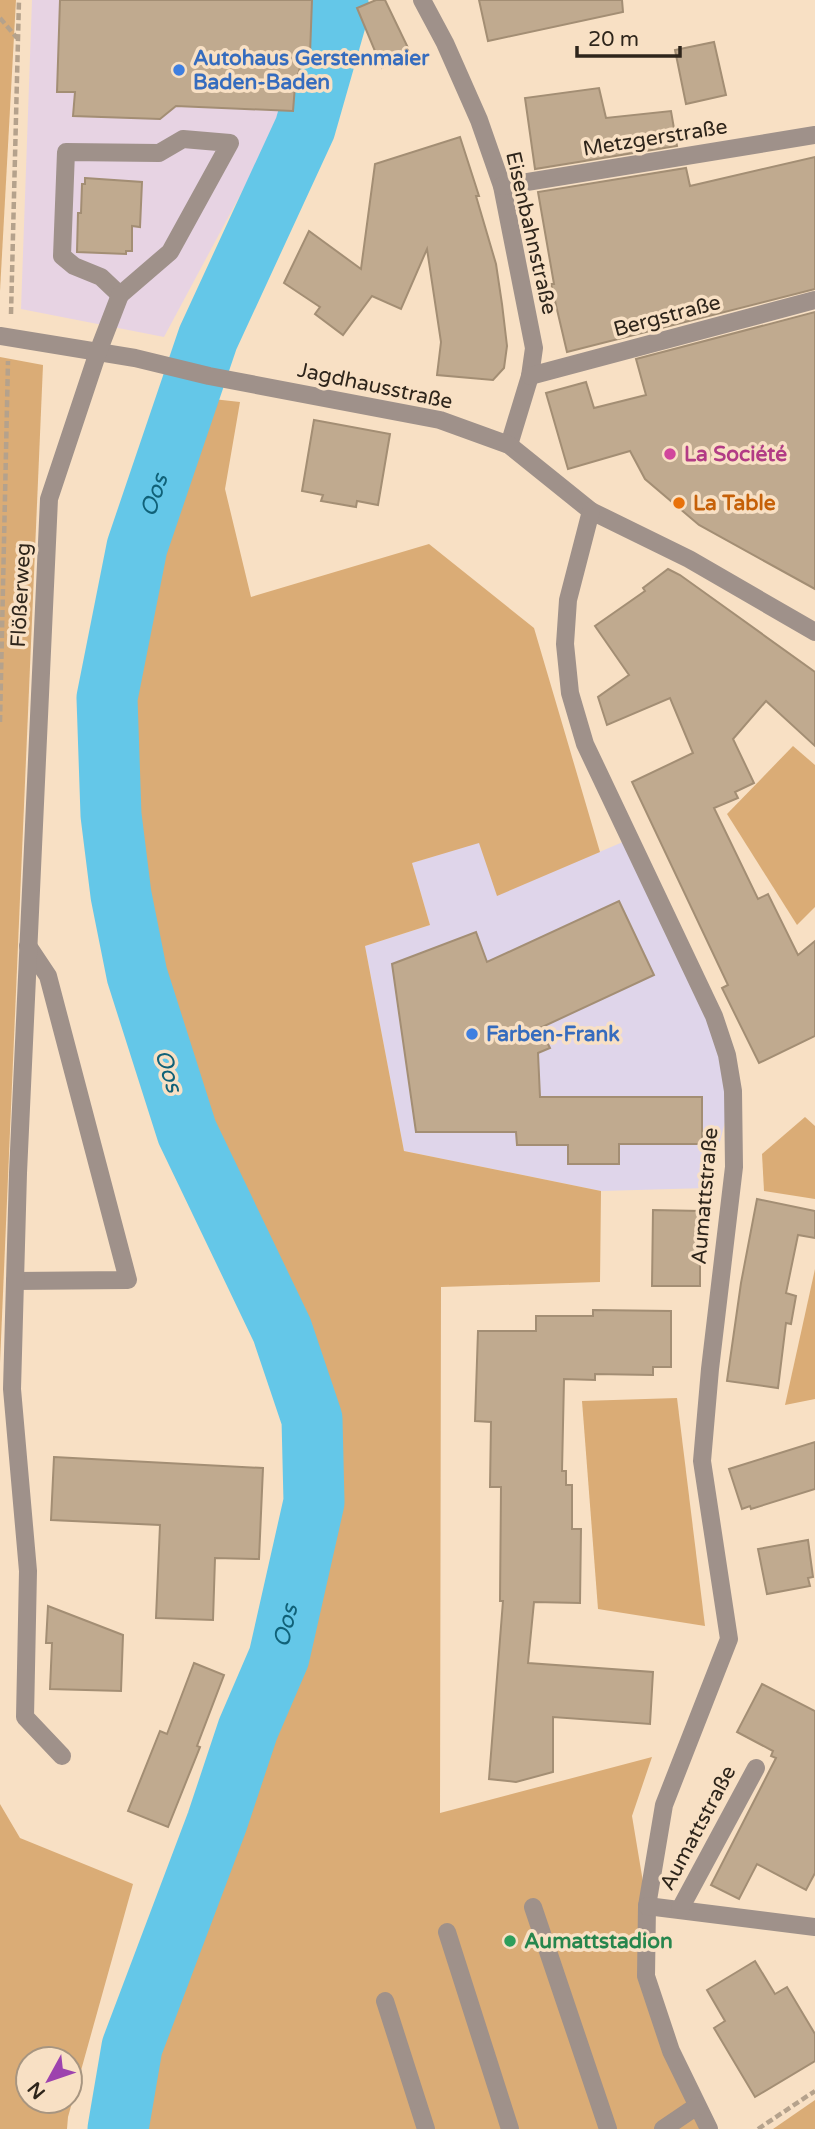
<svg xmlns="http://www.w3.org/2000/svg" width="815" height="2129" font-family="'Varela Round',sans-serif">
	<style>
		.commercial { fill: #e7d3e3 }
		.industrial { fill: #dfd5ea }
		.green { fill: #daac76; fill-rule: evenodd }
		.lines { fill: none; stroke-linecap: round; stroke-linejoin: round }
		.river { stroke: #64c7e8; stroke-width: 61 }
		.building { fill: #c0aa8f; stroke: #a38e74; stroke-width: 2 }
		.path { stroke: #b5a28c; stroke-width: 4.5; stroke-dasharray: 7 3.5; stroke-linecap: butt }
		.minor { stroke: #9f918a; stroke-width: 18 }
		.shop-dot { fill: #3f7fe0; stroke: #f8e0c4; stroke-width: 2.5 }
		.hotel-dot { fill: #d1479c; stroke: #f8e0c4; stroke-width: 2.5 }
		.food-dot { fill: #e8710a; stroke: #f8e0c4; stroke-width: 2.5 }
		.leisure-dot { fill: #2e9e5b; stroke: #f8e0c4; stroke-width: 2.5 }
		.labels { text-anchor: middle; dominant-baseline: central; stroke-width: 7; stroke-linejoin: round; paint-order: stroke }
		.shop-label { font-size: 21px; font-weight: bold; fill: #366cbe; stroke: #f8e0c4; text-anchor: start }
		.street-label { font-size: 21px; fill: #2e251b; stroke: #f8e0c4 }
		.hotel-label { font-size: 21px; font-weight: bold; fill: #b23c85; stroke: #f8e0c4; text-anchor: start }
		.food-label { font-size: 21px; font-weight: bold; fill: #c56008; stroke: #f8e0c4; text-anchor: start }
		.leisure-label { font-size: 21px; font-weight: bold; fill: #27864d; stroke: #f8e0c4; text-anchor: start }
		.water-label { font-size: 23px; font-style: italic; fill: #106178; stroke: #f8e0c4 }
	</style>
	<rect width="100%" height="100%" fill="#f8e0c4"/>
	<!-- commercial -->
	<polygon class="commercial" points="32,0 318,0 312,61 164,337 21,309"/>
	<!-- industrial -->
	<polygon class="industrial" points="630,839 714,1016 733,1091 708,1188 601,1191 404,1151 365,946 430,925 412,863 479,842 498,895"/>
	<!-- green -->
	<g class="green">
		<polygon points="0,0 16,0 0,291"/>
		<polygon points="0,357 43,365 0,1363"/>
		<polygon points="195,397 240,402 225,489 251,597 429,544 534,628 600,852 497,896 479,843 412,863 430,925 365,946 404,1151 601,1191 600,1282 441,1287 440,1813 652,1757 632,1816 647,1906 646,1976 709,2129 133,2129 150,2046 274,1713 320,1560 326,1402 275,1250 202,1102 137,895 124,732 144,588"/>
		<polygon points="793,746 815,765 815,907 797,925 727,814"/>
		<polygon points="805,1117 815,1126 815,1199 764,1191 762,1154"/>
		<polygon points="815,1269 815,1399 785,1405"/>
		<polygon points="677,1398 705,1626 598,1609 582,1401"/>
		<path d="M0,1804l20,34 113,46 -65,233 -1,12h-67zM28,2059h42v42h-42z"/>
		<polygon points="815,2100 815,2129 773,2129"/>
	</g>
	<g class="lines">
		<!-- river -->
		<path class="river" id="s1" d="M118,2129l14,-82 85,-225 31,-93 31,-72 35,-155 -2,-83 -30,-89 -95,-198 -50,-157 -16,-80 -10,-80 -4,-117 30,-151 71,-209 97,-210 34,-119 -2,-9"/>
	</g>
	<!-- building -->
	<g class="building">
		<polygon points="60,0 312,0 310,54 304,53 295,86 293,111 176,106 160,119 73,116 75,92 57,92"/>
		<polygon points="376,0 385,0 411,54 382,68 357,8"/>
		<polygon points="479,0 622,0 623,12 488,41"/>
		<polygon points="714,42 726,95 686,104 675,50"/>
		<polygon points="599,88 606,118 671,111 677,146 535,169 525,98"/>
		<polygon points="460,137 479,196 476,196 496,264 502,304 507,346 504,368 493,380 437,375 441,342 427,249 401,309 372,296 343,335 315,314 320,307 284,283 309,231 361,269 375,164"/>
		<polygon points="815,157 815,289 567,352 551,284 554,284 538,192 686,168 690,186"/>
		<polygon points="85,178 142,182 140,227 132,226 132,251 126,251 126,254 77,252 78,213 81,213 82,184 85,184"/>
		<polygon points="815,312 815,589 699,525 645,479 630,451 568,469 546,393 586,382 594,408 646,395 636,359"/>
		<polygon points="314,420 390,434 378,505 357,501 356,507 321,501 323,495 302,491"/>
		<polygon points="668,569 680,575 815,672 815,746 766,701 733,739 754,783 735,792 738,798 714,808 758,899 768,894 798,955 815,941 815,1036 759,1063 722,988 728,985 632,782 693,753 670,698 607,725 598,697 629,675 595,626 645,591 643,588"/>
		<polygon points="619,901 654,975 540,1028 550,1048 538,1053 540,1097 702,1097 702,1144 619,1144 619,1164 568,1164 568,1145 517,1145 516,1132 416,1132 392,964 476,932 487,962"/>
		<polygon points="757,1199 815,1211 815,1238 798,1235 786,1293 796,1296 791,1324 786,1323 778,1388 727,1381 741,1283"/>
		<polygon points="653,1210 700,1211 700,1286 652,1286"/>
		<polygon points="593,1310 671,1311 671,1367 653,1367 653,1375 595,1374 595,1380 564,1379 562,1471 566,1471 566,1485 572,1485 572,1529 581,1529 580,1603 534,1602 528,1663 653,1672 650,1724 553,1717 553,1772 516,1782 489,1779 503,1601 500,1601 501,1487 490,1487 491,1422 475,1421 478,1331 536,1331 536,1316 593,1316"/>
		<polygon points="815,1442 815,1489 751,1509 750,1506 742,1509 729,1469"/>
		<polygon points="54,1457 263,1468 259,1559 215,1558 213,1620 156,1618 160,1525 51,1520"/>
		<polygon points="808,1540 813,1577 808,1578 810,1586 767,1594 758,1549"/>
		<polygon points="48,1606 123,1635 121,1691 50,1689 52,1643 46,1643"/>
		<polygon points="194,1663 224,1675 197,1746 200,1747 168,1827 128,1811 160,1731 167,1734"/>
		<polygon points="762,1684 815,1711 815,1873 806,1890 757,1864 739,1899 711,1885 776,1758 771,1756 773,1751 737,1732"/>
		<polygon points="755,1961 775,1994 787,1987 815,2034 815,2061 755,2097 714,2028 725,2021 707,1990"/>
	</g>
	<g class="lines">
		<!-- path -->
		<g class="path">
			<polyline points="0,18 17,38"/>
			<polyline points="11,314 19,0"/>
			<polyline points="0,722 8,361"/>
			<polyline points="758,2129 815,2091"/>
		</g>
		<!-- minor -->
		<g class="minor">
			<polyline points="422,0 445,43 479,120 502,186 534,348 530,376 509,445"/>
			<polygon points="183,139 230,143 170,252 120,295 101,277 74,266 62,256 66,152 159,153"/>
			<polyline points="502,186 815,135"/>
			<polyline points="0,336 135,358 209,376 440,420 509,445 591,511 689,559 815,632"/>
			<polyline points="530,376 815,300"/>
			<polyline points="591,511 568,600 565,644 570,693 585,744 714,1016 727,1055 733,1091 734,1167 710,1369 702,1461 729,1639 664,1805 647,1906 646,1976 671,2051 709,2129"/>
			<polyline points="15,1281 128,1280 48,976 28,946"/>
			<polyline points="62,1756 25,1717 28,1571 12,1389 18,1173 49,499 98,352 120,295"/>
			<polyline points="647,1906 815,1927"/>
			<polyline points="533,1907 608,2129"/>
			<polyline points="680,1909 756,1768"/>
			<polyline points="447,1932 510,2129"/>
			<polyline points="385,2001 426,2129"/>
			<polyline points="663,2129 697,2106"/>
		</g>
	</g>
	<!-- markers -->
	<g class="shop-dot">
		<circle cx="179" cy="70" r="7"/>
		<circle cx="472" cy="1034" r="7"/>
	</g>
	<circle class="hotel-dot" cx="670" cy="454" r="7"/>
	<circle class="food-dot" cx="679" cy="503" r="7"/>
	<circle class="leisure-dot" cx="510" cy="1941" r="7"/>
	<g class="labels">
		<!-- shop labels -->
		<g class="shop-label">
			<text x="193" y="58">Autohaus Gerstenmaier<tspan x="193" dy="24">Baden-Baden</tspan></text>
			<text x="486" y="1034">Farben-Frank</text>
		</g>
		<!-- street labels -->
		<g class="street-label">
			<text transform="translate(655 138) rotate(-9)">Metzgerstraße</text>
			<text transform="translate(531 233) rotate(77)">Eisenbahnstraße</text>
			<text transform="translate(667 316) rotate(-15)">Bergstraße</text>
			<text transform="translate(375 386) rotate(12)">Jagdhausstraße</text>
			<text transform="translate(21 595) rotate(-87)">Flößerweg</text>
			<text transform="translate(705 1196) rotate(-85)">Aumattstraße</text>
			<text transform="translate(698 1828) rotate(-62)">Aumattstraße</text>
		</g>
		<!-- hotel labels -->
		<g class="hotel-label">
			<text x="684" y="454">La Société</text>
		</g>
		<!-- food labels -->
		<g class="food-label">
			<text x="693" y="503">La Table</text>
		</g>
		<!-- leisure labels -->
		<g class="leisure-label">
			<text x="524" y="1941">Aumattstadion</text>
		</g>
		<!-- water labels -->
		<g class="water-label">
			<text stroke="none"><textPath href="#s1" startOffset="1708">Oos</textPath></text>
			<text transform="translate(168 1071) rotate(72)">Oos</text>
			<text stroke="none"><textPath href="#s1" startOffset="532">Oos</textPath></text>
		</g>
	</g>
	<!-- north arrow -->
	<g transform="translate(49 2080) rotate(230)"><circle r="33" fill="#f8e0c4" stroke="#a79580" stroke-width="2"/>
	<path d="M0-5L12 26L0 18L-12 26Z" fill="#9d43ae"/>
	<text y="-10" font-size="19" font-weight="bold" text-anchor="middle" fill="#2e251b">N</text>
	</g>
	<!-- scale -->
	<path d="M577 46v10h103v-10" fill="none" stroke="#2e251b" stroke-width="3.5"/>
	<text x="588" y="46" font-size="21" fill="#2e251b" stroke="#f8e0c4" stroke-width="5" paint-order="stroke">20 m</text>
</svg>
